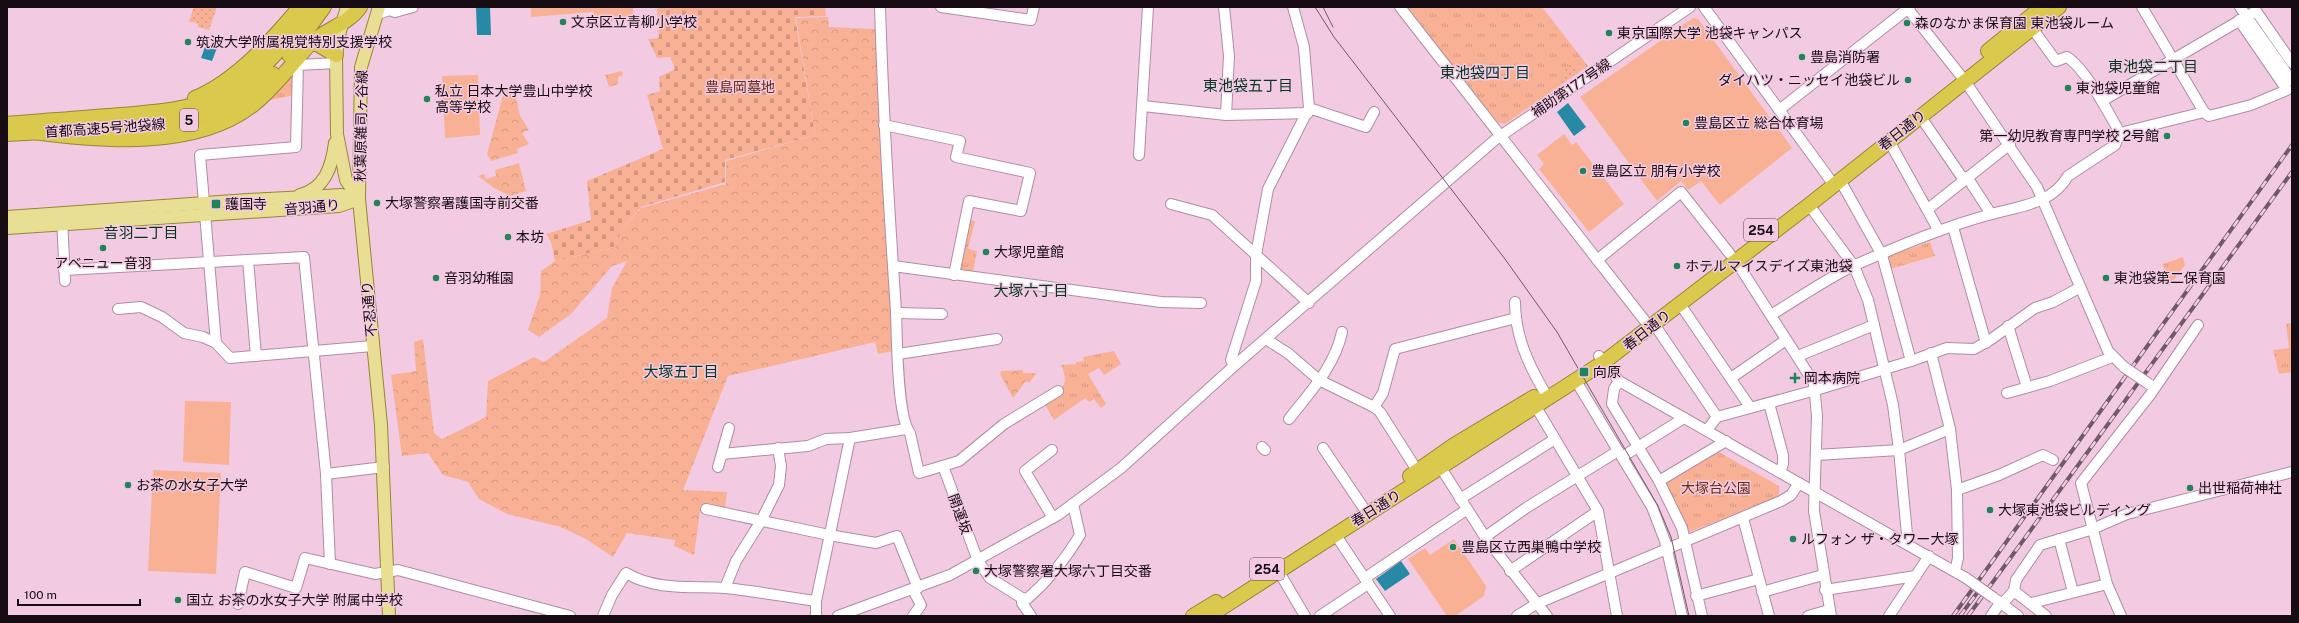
<svg xmlns="http://www.w3.org/2000/svg" width="2299" height="623" font-family="'Public Sans','Noto Sans JP',sans-serif">
	<style>
		.grass { fill: #f9b196 }
		.forest { fill: url(#forest-crowns) }
		.cemetery { fill: url(#cemetery-stones) }
		.park { fill: url(#park-tufts) }
		.garden { fill: url(#garden-dots) }
		.water { fill: #268aa7 }
		.lines { fill: none; stroke-linecap: round; stroke-linejoin: round }
		.minor-casing { stroke: #b18ca3; stroke-width: 12 }
		.major-casing { stroke: #968738; stroke-width: 14 }
		.highway-casing { stroke: #968738; stroke-width: 16 }
		.minor { stroke: #fff; stroke-width: 10 }
		.major { stroke: #e9df94; stroke-width: 12 }
		.highway { stroke: #dac94c; stroke-width: 14 }
		.tram { stroke: #715a68; stroke-width: 1 }
		.rail-casing { stroke: #715a68; stroke-width: 4 }
		.rail { stroke: #f2cbe2; stroke-width: 2.5; stroke-dasharray: 8; stroke-linecap: butt }
		.minor-bridge-casing { stroke: #b18ca3; stroke-width: 12; stroke-linecap: butt }
		.minor-bridge { stroke: #fff; stroke-width: 10 }
		.poi-dot { fill: #21825b; stroke: #f2cbe2; stroke-width: 1.5 }
		.labels { text-anchor: middle; dominant-baseline: central; stroke-width: 3; stroke-linejoin: round; paint-order: stroke }
		.shield { fill: #f2cbe2; stroke: #594552; stroke-width: 1 }
		.shield-label { font-size: 13px; font-weight: bold; fill: #180c14 }
		.poi-label { font-size: 14px; fill: #180c14; stroke: #f2cbe2; text-anchor: start }
		.park-label { font-size: 14px; fill: #672d15; stroke: #f2cbe2 }
		.street-label { font-size: 14px; fill: #180c14; stroke: #f2cbe2 }
		.neighbourhood-label { font-size: 15px; fill: #073623; stroke: #f2cbe2 }
	</style>
	<defs>
		<pattern id="forest-crowns" width="20" height="18" patternUnits="userSpaceOnUse"><rect width="20" height="18" fill="#f9b196"/><path d="M2 6a3 3 0 1 1 6 0M12 15a3 3 0 1 1 6 0" fill="none" stroke="#d59780"/></pattern>
		<pattern id="cemetery-stones" width="16" height="16" patternUnits="userSpaceOnUse"><rect width="16" height="16" fill="#f9b196"/><path d="M2 7V4a2 2 0 0 1 4 0v3zM10 15v-3a2 2 0 0 1 4 0v3z" fill="#d59780"/></pattern>
		<pattern id="park-tufts" width="24" height="20" patternUnits="userSpaceOnUse"><rect width="24" height="20" fill="#f9b196"/><path d="M3 7l-1-3M5 7V3M7 7l1-3M15 17l-1-3M17 17v-4M19 17l1-3" fill="none" stroke="#d59780"/></pattern>
		<pattern id="garden-dots" width="8" height="8" patternUnits="userSpaceOnUse"><rect width="8" height="8" fill="#f9b196"/><path d="M2 2h.1M6 6h.1" fill="none" stroke="#d59780" stroke-width="1.8" stroke-linecap="round"/></pattern>
	</defs>
	<rect width="100%" height="100%" fill="#f2cbe2"/>
	<!-- grass -->
	<g class="grass">
		<polygon points="531,7 633,7 634,19 595,22 594,12 531,17"/>
		<polygon points="1693,18 1698,19 1792,148 1720,205 1701,181 1688,190 1681,181 1657,201 1580,97"/>
		<polygon points="478,75 480,135 445,138 442,76"/>
		<polygon points="1564,134 1572,145 1576,142 1624,204 1589,232 1539,169 1544,164 1537,155"/>
		<polygon points="185,401 231,402 229,465 183,462"/>
		<polygon points="153,470 221,473 216,574 148,571"/>
		<polygon points="1454,539 1486,586 1484,596 1455,616 1447,616 1408,559 1425,548 1430,555"/>
	</g>
	<!-- forest -->
	<g class="forest">
		<polygon points="828,17 829,27 877,29 893,351 878,354 875,342 728,376 683,490 727,492 725,508 701,505 694,555 674,546 675,540 627,533 613,557 586,539 561,527 507,514 479,499 468,482 443,475 428,453 402,456 391,375 416,371 414,342 423,339 434,433 442,439 486,417 488,381 534,357 544,362 607,318 612,288 627,261 612,266 571,314 539,337 528,330 540,295 541,271 555,261 615,247 622,229 641,208 726,184 726,161 815,135 796,18"/>
		<polygon points="622,71 623,75 618,77 618,84 609,87 605,75"/>
		<polygon points="509,87 515,92 520,116 529,130 522,133 529,144 517,149 518,153 491,161 487,154 505,88"/>
		<polygon points="519,163 526,191 510,196 494,188 478,176 484,174 486,179 496,176 495,170"/>
		<polygon points="1023,370 1023,373 1037,373 1029,383 1026,381 1013,398 1000,374 1001,371"/>
	</g>
	<!-- cemetery -->
	<polygon class="cemetery" points="657,7 825,7 826,16 795,17 815,135 725,160 725,182 641,207 622,229 615,247 555,261 551,242 546,234 591,220 587,181 663,149 647,95 660,91 659,77 675,69 670,57 657,58 648,39 659,38"/>
	<!-- park -->
	<g class="park">
		<polygon points="1408,7 1542,7 1588,66 1505,124 1495,122"/>
		<polygon points="295,73 294,95 266,101"/>
		<polygon points="966,219 975,221 968,249 977,251 972,277 955,275"/>
		<polygon points="1930,242 1935,256 1890,269 1886,257"/>
		<polygon points="2183,257 2185,265 2169,286 2163,264"/>
		<polygon points="2292,323 2292,372 2279,374 2273,350 2289,348 2286,324"/>
		<path d="M1114,351l7,13 -17,11 -5,-7 -11,6 18,30 -5,4 -7,-9 -5,3 -4,-4 -31,22 -10,-17c16,-12 27,-16 17,-38l15,-1v-2l8,-1 -1,-4z"/>
		<polygon points="1717,451 1779,486 1779,497 1689,532 1682,514 1666,486 1668,480"/>
	</g>
	<!-- garden -->
	<g class="garden">
		<polygon points="194,7 217,7 209,30 198,27 198,24 189,21"/>
		<polygon points="1572,63 1578,72 1561,84 1563,70"/>
	</g>
	<!-- water -->
	<g class="water">
		<polygon points="476,7 490,7 491,35 477,35"/>
		<polygon points="206,44 217,48 212,61 201,58"/>
		<polygon points="1568,103 1586,127 1574,136 1557,112"/>
		<polygon points="1401,561 1410,574 1385,591 1376,579"/>
	</g>
	<g class="lines">
		<defs>
			<g id="minor">
				<path d="M880,7c3,101 9,203 16,304 1,25 1,106 14,122l9,40 40,-12 45,-37 54,-33"/>
				<polyline points="941,7 1031,20 1034,7"/>
				<polyline points="1224,7 1229,56 1226,115"/>
				<polyline points="1400,7 1645,321"/>
				<polyline points="1704,7 1834,185"/>
				<polyline points="2142,7 2204,112"/>
				<polyline points="2240,7 2292,81"/>
				<polyline points="1908,9 1965,81 2037,187 2108,351 2124,367"/>
				<polyline points="376,15 389,10 395,12 413,7"/>
				<path d="M2032,28l24,33 11,-4c19,12 41,55 53,76"/>
				<polyline points="2102,101 2256,11 2292,63"/>
				<polyline points="1143,106 1226,115 1308,113"/>
				<polyline points="1309,108 1366,127 1374,112"/>
				<polyline points="1779,110 1910,7"/>
				<polyline points="1920,116 1964,180"/>
				<polyline points="884,125 960,141 956,157 1030,173 1021,211 969,201 954,275"/>
				<polyline points="1889,141 1939,231"/>
				<polyline points="1139,155 1148,7"/>
				<polyline points="1967,177 1991,214"/>
				<polyline points="1840,180 1882,255 1911,361"/>
				<polyline points="1171,204 1212,215 1309,303"/>
				<polyline points="1809,205 1854,266 1868,300 1893,405 1899,450 1908,545"/>
				<polyline points="1928,209 2010,144"/>
				<polyline points="62,217 65,281"/>
				<polyline points="1953,227 1986,343"/>
				<polyline points="248,260 256,356"/>
				<polyline points="1597,260 1681,192 1730,254"/>
				<polyline points="1736,261 1814,383 1817,416 1814,511 1831,616"/>
				<polyline points="893,266 1161,302 1201,303"/>
				<polyline points="64,270 304,257 326,474 330,564"/>
				<path d="M1515,302c0,33 13,62 29,89"/>
				<polyline points="1680,304 1750,407"/>
				<polyline points="118,309 141,307 162,317 184,333 203,337 216,343 230,358 373,346"/>
				<polyline points="896,313 942,314"/>
				<path d="M1771,315c28,-17 55,-36 84,-50 44,-19 91,-39 137,-51 28,-8 60,-10 76,-38l47,-31 5,-12 84,-21 5,4 42,-11 36,-15 -48,-70"/>
				<polyline points="1654,324 1717,417"/>
				<polyline points="2008,326 2027,387"/>
				<polyline points="1266,339 1289,354 1319,380 1374,407 1380,412 1420,475"/>
				<polyline points="216,343 200,155 296,147 298,65 336,63"/>
				<polyline points="1931,353 1950,429 1957,490 1958,558 1955,571"/>
				<polyline points="898,354 997,339"/>
				<polyline points="1599,356 1619,381 1966,578"/>
				<polyline points="1798,356 1874,325"/>
				<polyline points="1234,366 1231,360 1256,281 1256,255 1268,189 1309,108 1304,47 1293,7"/>
				<polyline points="1731,378 1786,340"/>
				<polyline points="1576,381 1652,507 1665,541 1682,616"/>
				<polyline points="1619,381 1614,389 1612,404 1659,481 1682,528 1702,616"/>
				<polyline points="2007,393 2050,381 2112,357"/>
				<polyline points="1769,403 1783,455 1783,464 1780,472"/>
				<polyline points="1374,407 1383,393 1395,349 1516,318"/>
				<polyline points="1536,407 1598,511 1617,616"/>
				<path d="M1289,419c21,-27 46,-53 53,-87"/>
				<polyline points="1707,430 1717,417 1816,390 1911,361 1947,348 1974,349 1990,340 2035,308 2053,302 2079,288"/>
				<polyline points="1262,447 1265,450"/>
				<polyline points="1323,448 1363,507"/>
				<polyline points="1052,450 1025,471 1053,518"/>
				<polyline points="722,454 808,446 826,439 850,438 906,429"/>
				<polyline points="1816,455 1899,450 1950,429"/>
				<polyline points="1622,457 1684,418"/>
				<path d="M943,466l35,95 12,17 32,20 5,1c22,-19 38,-39 53,-64l-7,-31"/>
				<polyline points="718,467 729,428"/>
				<polyline points="1441,468 1485,537 1547,616"/>
				<polyline points="326,474 384,467"/>
				<polyline points="1659,481 1726,441"/>
				<polyline points="1957,490 1999,475 2043,455 2053,460"/>
				<polyline points="1460,499 1555,439"/>
				<polyline points="706,509 829,535 876,543 897,536 918,588"/>
				<polyline points="1743,518 1769,616"/>
				<polyline points="1335,534 1390,616"/>
				<polyline points="1485,537 1526,508 1618,451"/>
				<polyline points="2059,539 2073,592"/>
				<polyline points="1510,571 1598,511"/>
				<polyline points="1279,572 1305,616"/>
				<polyline points="1365,578 1466,510"/>
				<polyline points="725,588 736,561 761,521 779,485 781,466 778,448"/>
				<polyline points="913,590 921,605 913,616"/>
				<polyline points="1825,590 1916,576"/>
				<polyline points="2014,591 2016,580 2040,545 2090,530 2127,514 2292,472"/>
				<polyline points="1762,592 1823,575"/>
				<polyline points="1696,596 1759,579"/>
				<polyline points="1022,598 1022,603 1031,616"/>
				<polyline points="1997,600 2018,616"/>
				<polyline points="2032,603 2107,584"/>
				<polyline points="238,604 245,572 296,588 305,558 375,574 398,570 570,616"/>
				<polyline points="2002,604 2014,591 2046,616"/>
				<path d="M603,616l9,-21 14,-22c30,18 66,13 99,15 30,3 61,9 91,13"/>
				<polyline points="816,616 816,601 850,438"/>
				<polyline points="838,616 950,575 1058,515 1121,468 1234,366 1496,139 1690,7"/>
				<polyline points="1320,616 1368,584"/>
				<polyline points="1517,616 1536,604 1781,501 1791,495 1799,483"/>
				<polyline points="1808,616 1829,610"/>
				<polyline points="1889,616 1929,556"/>
				<polyline points="1991,616 2000,603"/>
				<polyline points="2121,616 2107,584 2081,483 2150,395 2198,325"/>
			</g>
			<g id="major">
				<polyline points="347,7 340,31 336,55 337,134 346,180 359,199"/>
				<polyline points="379,7 361,67 359,199 381,425 389,616"/>
				<path d="M300,195c25,-6 32,-29 35,-52"/>
				<polyline points="7,217 248,200 342,195 359,199"/>
				<polyline points="7,228 339,206 359,199"/>
			</g>
			<g id="highway">
				<polyline points="310,44 317,44 336,55"/>
				<polyline points="1988,51 2042,7"/>
				<polyline points="289,55 324,7"/>
				<path d="M195,98c41,-17 77,-58 105,-91"/>
				<path d="M7,124c33,-3 67,-5 100,-8 48,-4 97,-5 138,-34 27,-20 47,-47 66,-75"/>
				<path d="M66,130c78,-5 146,2 207,-56"/>
				<path d="M34,132c67,9 163,18 220,-28 21,-17 37,-39 55,-59 15,-16 39,-20 51,-38"/>
				<polyline points="7,134 43,132"/>
				<polyline points="1410,476 1454,445 1534,397"/>
				<polyline points="1193,616 1216,602"/>
				<polyline points="1209,616 1604,362 1809,205 2059,7"/>
			</g>
		</defs>
		<!-- minor casing -->
		<use href="#minor" class="minor-casing"/>
		<!-- major casing -->
		<use href="#major" class="major-casing"/>
		<!-- highway casing -->
		<use href="#highway" class="highway-casing"/>
		<!-- minor -->
		<use href="#minor" class="minor"/>
		<!-- major -->
		<use href="#major" class="major"/>
		<!-- highway -->
		<use href="#highway" class="highway"/>
		<!-- tram -->
		<g class="tram">
			<polyline points="1315,7 1334,37 1505,259 1557,332 1658,506 1671,537 1689,616"/>
			<polyline points="1323,7 1333,27"/>
		</g>
		<defs>
			<g id="rail">
				<polyline points="1953,616 2292,145"/>
				<polyline points="1960,616 1980,589"/>
				<polyline points="1968,616 2292,172"/>
			</g>
		</defs>
		<!-- rail casing -->
		<use href="#rail" class="rail-casing"/>
		<!-- rail -->
		<use href="#rail" class="rail"/>
		<defs>
			<g id="minor-bridge">
				<polyline points="2124,367 2149,384"/>
				<polyline points="1966,578 1994,598"/>
			</g>
		</defs>
		<!-- minor-bridge casing -->
		<use href="#minor-bridge" class="minor-bridge-casing"/>
		<!-- minor-bridge -->
		<use href="#minor-bridge" class="minor-bridge"/>
	</g>
	<!-- markers -->
	<g class="poi-dot">
		<circle cx="563" cy="22" r="4"/>
		<circle cx="1907" cy="23" r="4"/>
		<circle cx="1609" cy="33" r="4"/>
		<circle cx="188" cy="42" r="4"/>
		<circle cx="1802" cy="57" r="4"/>
		<circle cx="1908" cy="80" r="4"/>
		<circle cx="2068" cy="88" r="4"/>
		<circle cx="427" cy="99" r="4"/>
		<circle cx="1686" cy="123" r="4"/>
		<circle cx="2167" cy="136" r="4"/>
		<circle cx="1583" cy="171" r="4"/>
		<circle cx="377" cy="203" r="4"/>
		<rect x="211" y="199" width="10" height="10" rx="2"/>
		<circle cx="508" cy="237" r="4"/>
		<circle cx="103" cy="248" r="4"/>
		<circle cx="986" cy="252" r="4"/>
		<circle cx="1677" cy="266" r="4"/>
		<circle cx="436" cy="278" r="4"/>
		<circle cx="2106" cy="278" r="4"/>
		<rect x="1579" y="367" width="10" height="10" rx="2"/>
		<path d="M1793 372h4v4h4v4h-4v4h-4v-4h-4v-4h4z"/>
		<circle cx="128" cy="485" r="4"/>
		<circle cx="2190" cy="488" r="4"/>
		<circle cx="1990" cy="510" r="4"/>
		<circle cx="1793" cy="539" r="4"/>
		<circle cx="1453" cy="547" r="4"/>
		<circle cx="976" cy="571" r="4"/>
		<circle cx="178" cy="600" r="4"/>
	</g>
	<g class="labels">
		<!-- shield labels -->
		<g class="shield">
			<rect x="180" y="109" width="18" height="22" rx="3"/>
			<rect x="1744" y="219" width="34" height="22" rx="3"/>
			<rect x="1250" y="558" width="34" height="22" rx="3"/>
		</g>
		<g class="shield-label">
			<text x="189" y="120">5</text>
			<text x="1761" y="230">254</text>
			<text x="1267" y="569">254</text>
		</g>
		<!-- poi labels -->
		<g class="poi-label">
			<text x="571" y="22">文京区立青柳小学校</text>
			<text x="1915" y="23">森のなかま保育園 東池袋ルーム</text>
			<text x="1617" y="33">東京国際大学 池袋キャンパス</text>
			<text x="196" y="42">筑波大学附属視覚特別支援学校</text>
			<text x="1810" y="57">豊島消防署</text>
			<text x="1900" y="80" text-anchor="end">ダイハツ・ニッセイ池袋ビル</text>
			<text x="2076" y="88">東池袋児童館</text>
			<text x="435" y="91">私立 日本大学豊山中学校<tspan x="435" dy="16">高等学校</tspan></text>
			<text x="1694" y="123">豊島区立 総合体育場</text>
			<text x="2159" y="136" text-anchor="end">第一幼児教育専門学校 2号館</text>
			<text x="1591" y="171">豊島区立 朋有小学校</text>
			<text x="385" y="203">大塚警察署護国寺前交番</text>
			<text x="225" y="204">護国寺</text>
			<text x="516" y="237">本坊</text>
			<text x="994" y="252">大塚児童館</text>
			<text x="103" y="263" text-anchor="middle">アベニュー音羽</text>
			<text x="1685" y="266">ホテルマイスデイズ東池袋</text>
			<text x="444" y="278">音羽幼稚園</text>
			<text x="2114" y="278">東池袋第二保育園</text>
			<text x="1593" y="372">向原</text>
			<text x="1804" y="378">岡本病院</text>
			<text x="136" y="485">お茶の水女子大学</text>
			<text x="2198" y="488">出世稲荷神社</text>
			<text x="1998" y="510">大塚東池袋ビルディング</text>
			<text x="1801" y="539">ルフォン ザ・タワー大塚</text>
			<text x="1461" y="547">豊島区立西巣鴨中学校</text>
			<text x="984" y="571">大塚警察署大塚六丁目交番</text>
			<text x="186" y="600">国立 お茶の水女子大学 附属中学校</text>
		</g>
		<!-- park labels -->
		<g class="park-label">
			<text x="740" y="87">豊島岡墓地</text>
			<text x="1716" y="488">大塚台公園</text>
		</g>
		<!-- street labels -->
		<g class="street-label">
			<text transform="translate(1571 88) rotate(-34)">補助第177号線</text>
			<text transform="translate(361 126) rotate(-89)">秋葉原雑司ヶ谷線</text>
			<text transform="translate(105 128) rotate(-4)">首都高速5号池袋線</text>
			<text transform="translate(1902 130) rotate(-38)">春日通り</text>
			<text transform="translate(312 207) rotate(-5)">音羽通り</text>
			<text transform="translate(369 309) rotate(-95)">不忍通り</text>
			<text transform="translate(1647 330) rotate(-38)">春日通り</text>
			<text transform="translate(1376 508) rotate(-32)">春日通り</text>
			<text transform="translate(960 514) rotate(70)">開運坂</text>
		</g>
		<!-- neighbourhood labels -->
		<g class="neighbourhood-label">
			<text x="2153" y="66">東池袋二丁目</text>
			<text x="1485" y="72">東池袋四丁目</text>
			<text x="1248" y="85">東池袋五丁目</text>
			<text x="141" y="232">音羽二丁目</text>
			<text x="1031" y="290">大塚六丁目</text>
			<text x="681" y="371">大塚五丁目</text>
		</g>
	</g>
	<!-- border -->
	<rect width="2299" height="623" fill="none" stroke="#180c14" stroke-width="16"/>
	<!-- scale -->
	<path d="M18 599v6h122v-6" fill="none" stroke="#180c14" stroke-width="2"/>
	<text x="24" y="599" font-size="12" fill="#180c14" stroke="#f2cbe2" stroke-width="3" paint-order="stroke">100 m</text>
</svg>
